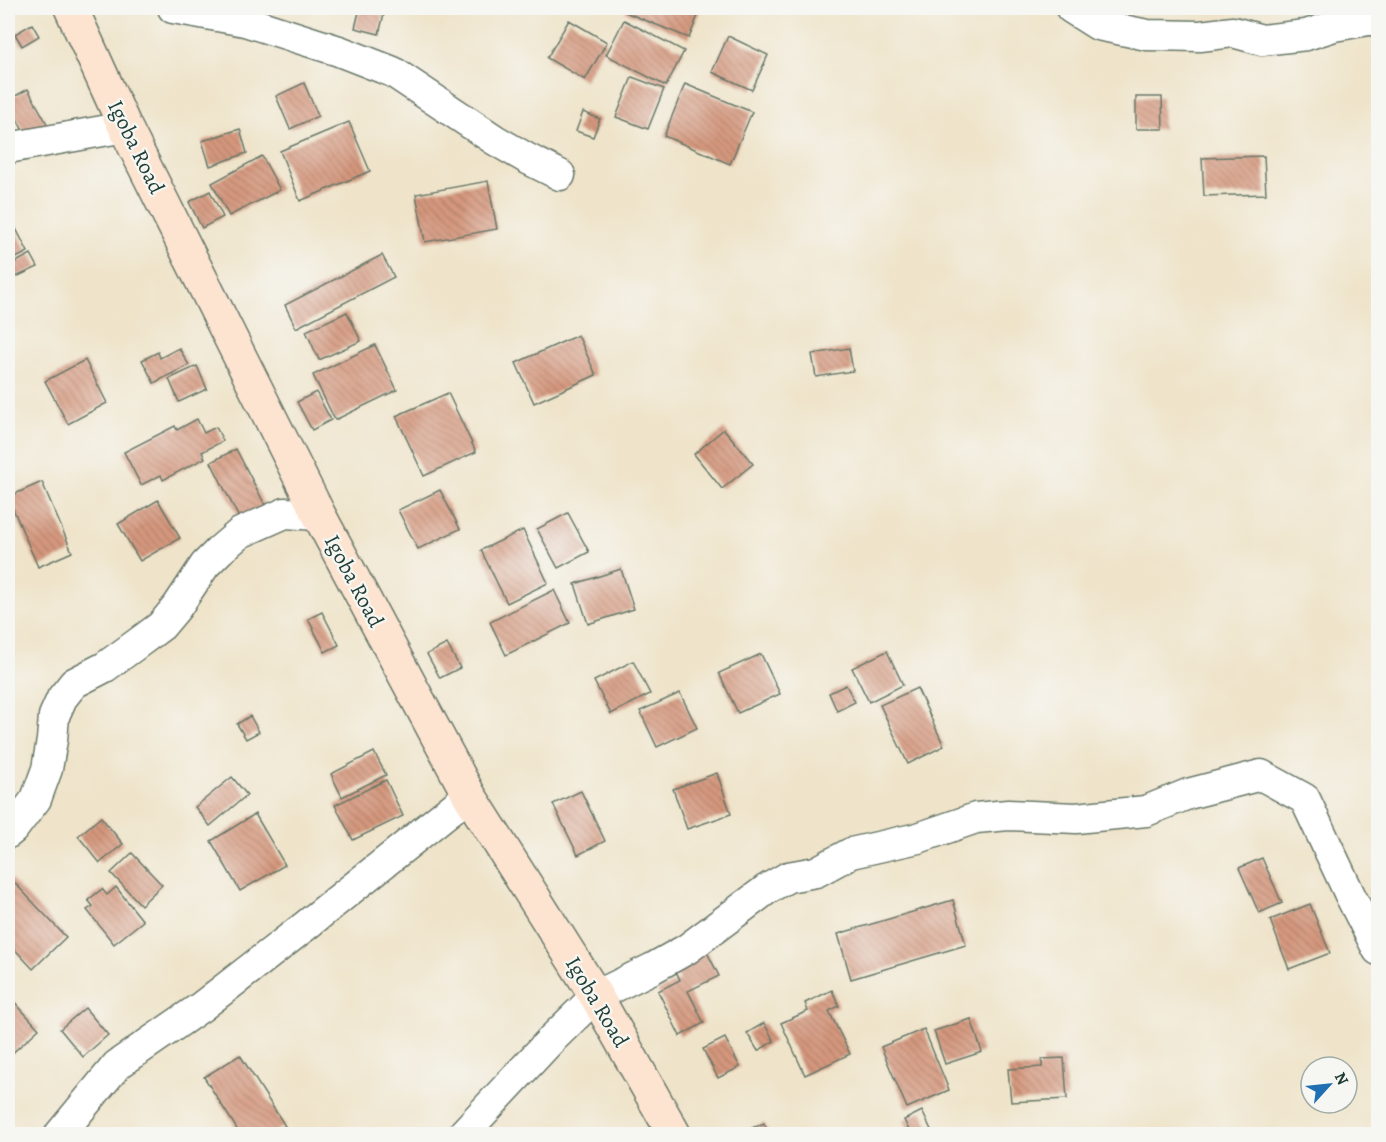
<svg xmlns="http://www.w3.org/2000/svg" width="1386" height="1142" font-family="Alegreya,serif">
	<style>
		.building { fill: url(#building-back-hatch) }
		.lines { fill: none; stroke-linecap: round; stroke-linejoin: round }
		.street-casing { stroke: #687768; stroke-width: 33 }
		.secondary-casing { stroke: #687768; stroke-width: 36 }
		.street { stroke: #fff; stroke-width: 30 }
		.secondary { stroke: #fde4d1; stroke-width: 33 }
		.labels { text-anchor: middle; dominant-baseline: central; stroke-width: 4.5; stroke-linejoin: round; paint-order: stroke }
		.street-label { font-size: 22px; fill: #1f3d34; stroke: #f6f6f2 }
	</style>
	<defs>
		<pattern id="building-back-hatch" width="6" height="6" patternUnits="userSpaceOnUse" patternTransform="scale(1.5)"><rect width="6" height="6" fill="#d6987e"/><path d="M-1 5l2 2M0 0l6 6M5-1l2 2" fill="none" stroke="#ad7d68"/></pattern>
	</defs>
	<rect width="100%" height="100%" fill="#f6f6f2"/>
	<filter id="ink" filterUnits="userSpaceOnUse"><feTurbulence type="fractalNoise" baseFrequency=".0167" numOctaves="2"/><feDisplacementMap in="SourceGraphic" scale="12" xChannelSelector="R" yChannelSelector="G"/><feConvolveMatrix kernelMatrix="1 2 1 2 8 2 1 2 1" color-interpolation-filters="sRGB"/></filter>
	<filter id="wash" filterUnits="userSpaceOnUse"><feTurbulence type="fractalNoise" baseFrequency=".008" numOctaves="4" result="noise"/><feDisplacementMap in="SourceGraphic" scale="24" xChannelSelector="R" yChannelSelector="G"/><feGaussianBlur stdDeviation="1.35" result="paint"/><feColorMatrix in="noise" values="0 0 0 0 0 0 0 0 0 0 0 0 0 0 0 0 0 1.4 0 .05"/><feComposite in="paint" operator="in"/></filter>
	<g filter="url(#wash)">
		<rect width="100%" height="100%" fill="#efe4ca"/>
		<g id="blocks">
			<!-- building -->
			<g class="building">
				<polygon points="360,8 384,14 379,34 355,28"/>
				<polygon points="627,8 701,8 689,38 625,12"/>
				<polygon points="569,20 607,42 585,80 547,58"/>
				<polygon points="624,20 684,51 666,86 606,55"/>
				<polygon points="32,24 39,36 22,46 15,34"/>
				<polygon points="728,36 768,55 752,90 712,72"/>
				<polygon points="632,77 664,89 648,129 616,117"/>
				<polygon points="304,83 318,116 290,129 276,96"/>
				<polygon points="685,84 752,112 730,164 664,136"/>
				<polygon points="28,89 51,131 29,142 8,102 8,100"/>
				<polygon points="1136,97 1162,97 1163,129 1136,129"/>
				<polygon points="583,112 600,119 593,137 576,131"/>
				<polygon points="349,122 370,171 300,201 280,151"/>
				<polygon points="240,129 247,153 210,166 202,141"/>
				<polygon points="262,156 280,190 229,216 212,183"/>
				<polygon points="1264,156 1266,194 1204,196 1202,158"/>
				<polygon points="488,181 497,229 425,242 416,194"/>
				<polygon points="210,191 223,217 202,228 189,202"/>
				<polygon points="10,217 28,252 8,262 8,218"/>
				<polygon points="31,254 38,267 16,277 10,265"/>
				<polygon points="382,255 394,277 296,328 285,305"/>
				<polygon points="347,312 361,341 319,360 306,331"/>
				<polygon points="578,335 596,375 534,403 516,363"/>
				<polygon points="375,345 397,390 335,420 313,375"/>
				<polygon points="179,348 189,365 154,383 142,360 158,352 160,358"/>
				<polygon points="849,348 853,371 816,377 812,354"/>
				<polygon points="85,360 107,403 68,424 45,381"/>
				<polygon points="197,366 207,389 179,402 169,379"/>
				<polygon points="316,392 331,420 312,430 297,402"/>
				<polygon points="448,393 476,452 424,476 396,416"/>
				<polygon points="197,419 204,433 216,427 223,441 202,452 205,458 163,480 161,475 141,485 124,452 175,426 177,430"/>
				<polygon points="724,429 753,464 722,489 694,454"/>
				<polygon points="236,449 265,505 239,518 211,462"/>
				<polygon points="42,482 72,552 38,567 8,497"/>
				<polygon points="440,490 460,529 418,549 398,510"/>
				<polygon points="158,500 180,538 140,561 118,524"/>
				<polygon points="568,513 589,552 558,568 537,529"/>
				<polygon points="523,530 548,583 507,603 481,550"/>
				<polygon points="621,569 634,609 588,624 575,584"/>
				<polygon points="554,590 570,623 506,655 490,622"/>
				<polygon points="322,612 339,645 325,652 308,619"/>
				<polygon points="447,644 460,668 440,678 427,654"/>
				<polygon points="887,651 903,685 869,702 852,668"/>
				<polygon points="761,654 780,694 738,713 719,673"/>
				<polygon points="633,661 650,694 611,714 594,681"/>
				<polygon points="846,685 855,702 837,711 829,693"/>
				<polygon points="917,688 944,746 908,764 880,705"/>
				<polygon points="680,693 697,728 657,747 640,711"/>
				<polygon points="250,716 259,732 246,739 237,724"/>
				<polygon points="374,752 386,775 342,797 331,774"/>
				<polygon points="717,773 731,814 687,829 673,789"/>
				<polygon points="232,777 247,795 210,826 195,807"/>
				<polygon points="386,780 403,816 353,840 335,805"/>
				<polygon points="581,791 605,841 578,855 553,804"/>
				<polygon points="255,814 285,865 240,891 211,841"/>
				<polygon points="101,817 123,844 100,863 78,836"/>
				<polygon points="132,853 162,885 141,905 111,873"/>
				<polygon points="1262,858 1282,903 1259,913 1239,868"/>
				<polygon points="9,877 66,937 33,969 8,942 8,878"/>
				<polygon points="116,887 143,921 114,944 87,910 93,906 88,900 102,889 107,895"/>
				<polygon points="953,900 966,945 851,979 838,934"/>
				<polygon points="1310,904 1330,953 1289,969 1270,920"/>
				<polygon points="706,950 719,976 688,991 704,1023 680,1036 658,991 680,980 674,967"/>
				<polygon points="832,990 839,1006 829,1011 850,1054 805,1075 781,1023 808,1011 805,1003"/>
				<polygon points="10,997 39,1029 8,1057 8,999"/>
				<polygon points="85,1008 108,1035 83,1057 60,1029"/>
				<polygon points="971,1019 982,1052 945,1064 934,1031"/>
				<polygon points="764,1023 774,1041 758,1051 747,1033"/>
				<polygon points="924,1029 949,1090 907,1108 881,1047"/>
				<polygon points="725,1038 740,1067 718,1078 703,1049"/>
				<polygon points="240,1055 285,1126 271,1134 240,1134 204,1077"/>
				<polygon points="1064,1058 1067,1099 1011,1102 1008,1069 1042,1067 1042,1059"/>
				<polygon points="922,1111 933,1134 911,1134 904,1120"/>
				<polygon points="764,1123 769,1134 741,1134 740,1133"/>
			</g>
		</g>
	</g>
	<g filter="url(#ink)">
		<use href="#blocks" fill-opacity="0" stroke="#687768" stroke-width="1.5"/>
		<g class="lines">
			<defs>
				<g id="street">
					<polyline points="173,8 245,21 339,51 393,72 495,140 528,159 560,175"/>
					<polyline points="1071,8 1098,25 1147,35 1200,36 1233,32 1262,40 1306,35 1334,26 1374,19 1378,22"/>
					<polyline points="8,148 125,127"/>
					<polyline points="8,833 13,829 36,799 47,769 52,740 54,716 62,698 74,683 105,667 134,646 161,626 177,607 205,565 220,550 240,533 285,513 319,515"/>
					<polyline points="60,1134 117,1065 201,1007 304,927 469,795"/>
					<polyline points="463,1134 551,1040 596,996 653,968 687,949 767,889 788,877 816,872 851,853 918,838 976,818 1008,815 1076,818 1146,811 1188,794 1261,775 1305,799 1350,895 1378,950"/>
				</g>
				<polyline id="secondary" points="71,8 125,127 319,515 469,795 596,996 674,1134"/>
			</defs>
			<!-- street casing -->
			<use href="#street" class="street-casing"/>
			<!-- secondary casing -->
			<use href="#secondary" class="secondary-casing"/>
			<!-- street -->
			<use href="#street" class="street"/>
			<!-- secondary -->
			<use href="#secondary" class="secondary"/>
		</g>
	</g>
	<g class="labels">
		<!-- street labels -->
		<g class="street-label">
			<text transform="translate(136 147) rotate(64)">Igoba Road</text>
			<text transform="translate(354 581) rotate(62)">Igoba Road</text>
			<text transform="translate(597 1002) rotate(59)">Igoba Road</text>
		</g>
	</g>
	<!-- margin -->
	<rect width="1386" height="1142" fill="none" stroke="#f6f6f2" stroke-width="30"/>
	<!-- north arrow -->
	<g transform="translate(1329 1085) rotate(63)"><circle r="28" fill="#f6f6f2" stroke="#a0aca6" stroke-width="1.5"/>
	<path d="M0-4.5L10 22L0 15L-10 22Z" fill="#1f6fb2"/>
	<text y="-9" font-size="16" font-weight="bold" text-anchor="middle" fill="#1f3d34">N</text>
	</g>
</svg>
